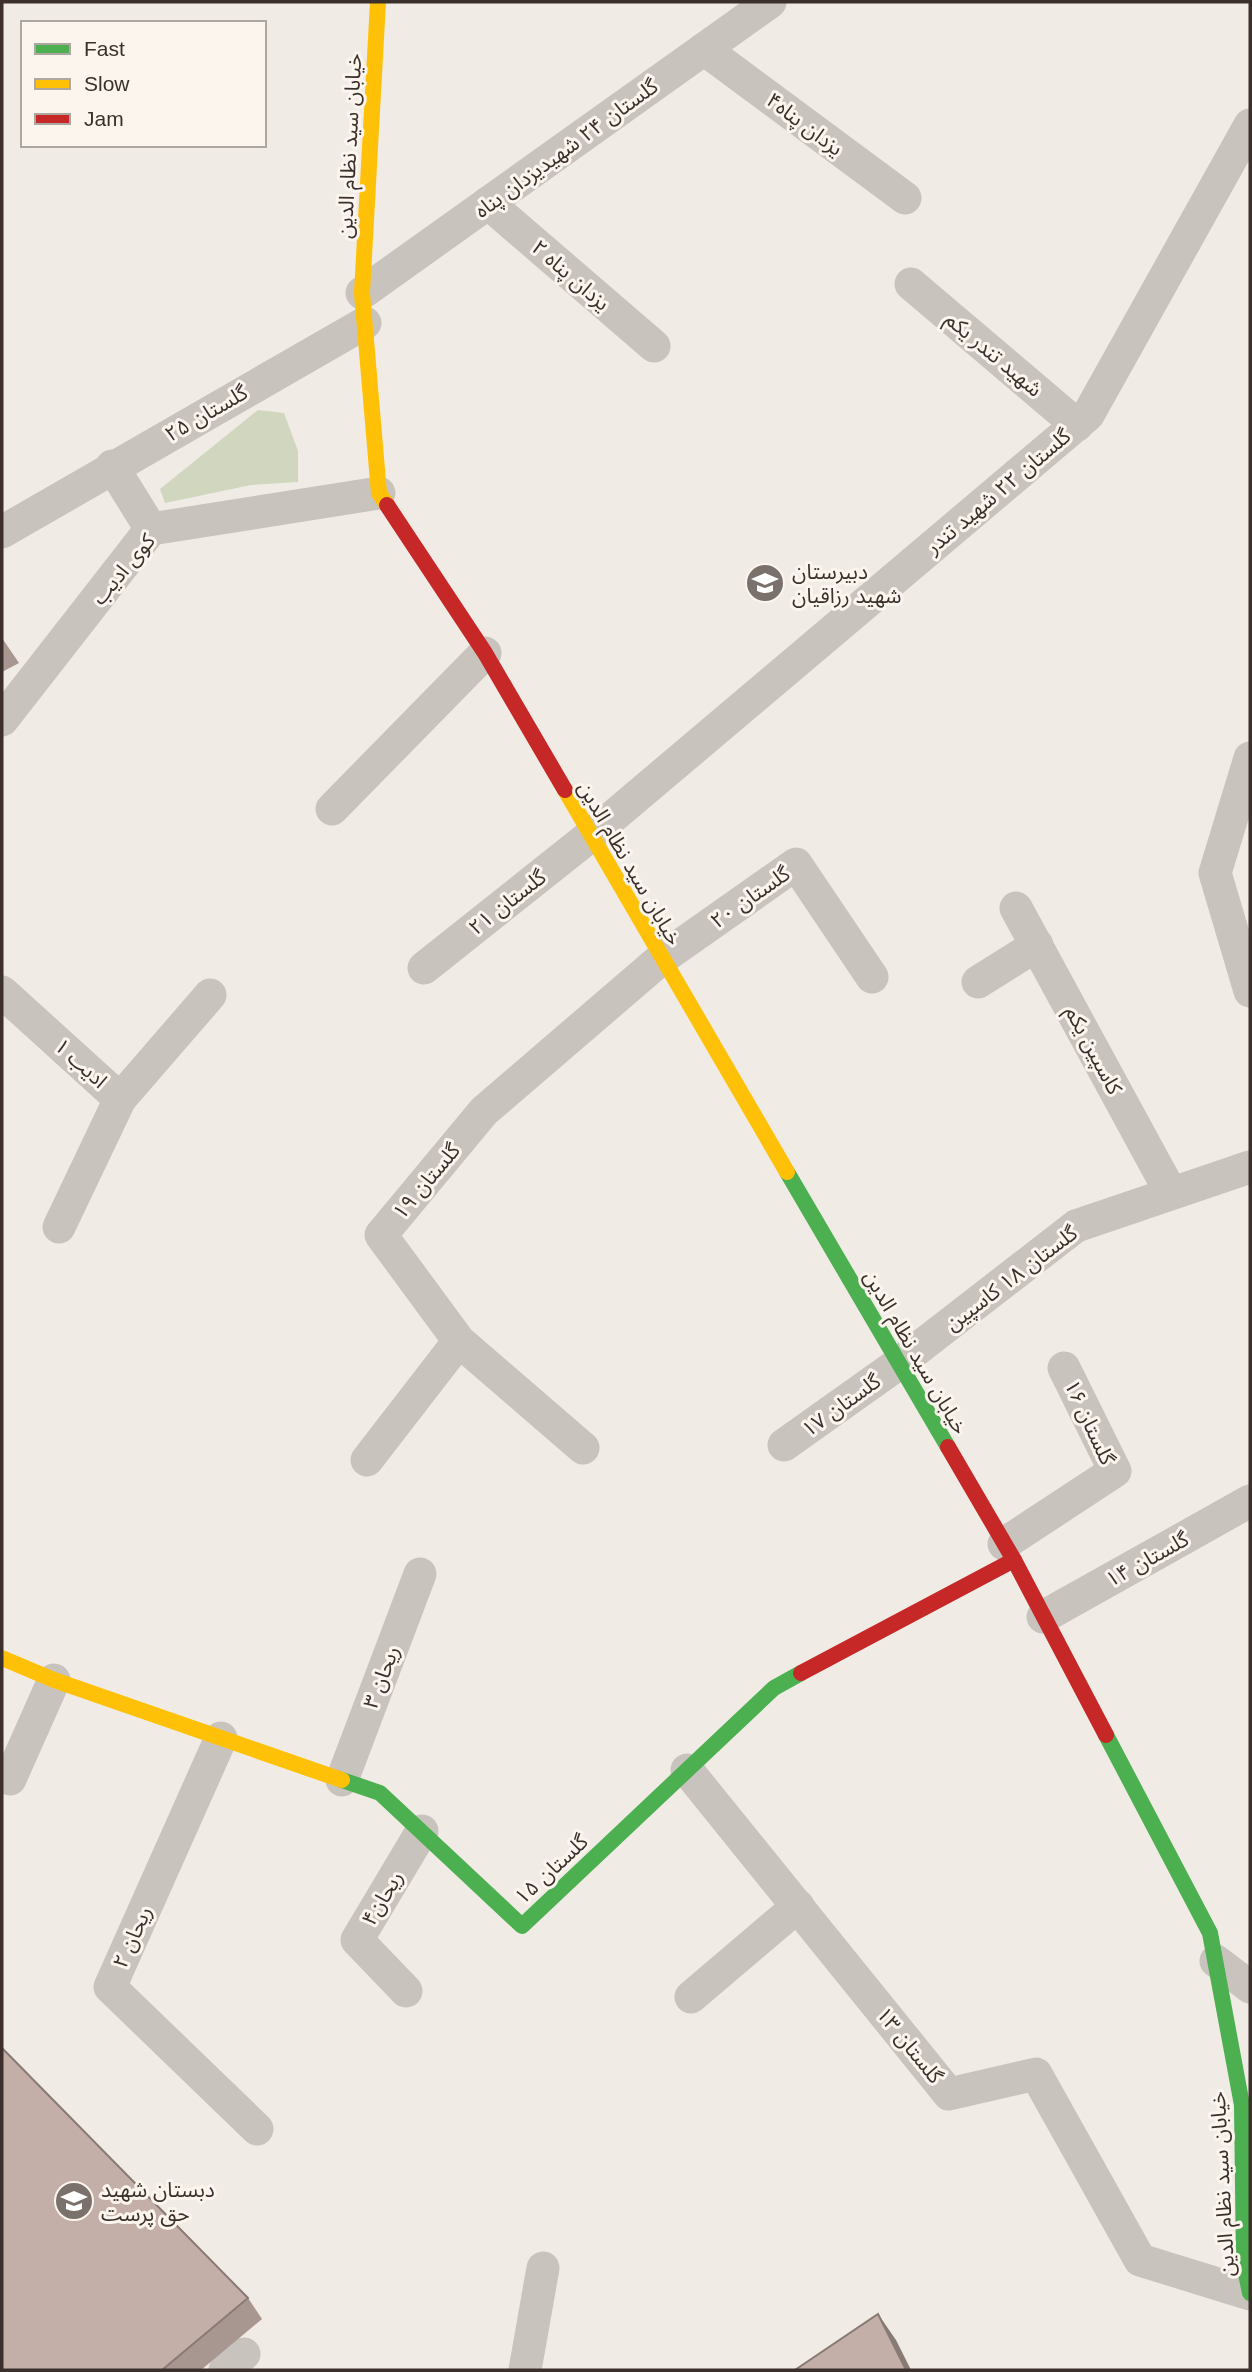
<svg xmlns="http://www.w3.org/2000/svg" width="1252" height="2372" font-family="Helvetica,'Noto Sans Arabic',sans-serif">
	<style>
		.green { fill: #d1d6bf }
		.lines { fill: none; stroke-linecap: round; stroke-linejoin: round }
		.street { stroke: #c9c3be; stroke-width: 33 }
		.fast { stroke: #4caf50; stroke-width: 16 }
		.slow { stroke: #ffc107; stroke-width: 16 }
		.jam { stroke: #c62828; stroke-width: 16 }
		.wall { fill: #a89690 }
		.shaded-wall { fill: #887a75 }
		.building { fill: #c3afa7; stroke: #887a75; stroke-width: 2 }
		.labels { text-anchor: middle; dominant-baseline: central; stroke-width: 6; stroke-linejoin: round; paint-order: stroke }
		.street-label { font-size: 21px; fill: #3b302b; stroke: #fbf5ee }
		.poi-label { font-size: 21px; fill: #3b302b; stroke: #fbf5ee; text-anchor: start }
	</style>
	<rect width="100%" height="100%" fill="#f0ebe5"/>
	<!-- green -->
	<polygon class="green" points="258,410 284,413 298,451 298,482 251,485 165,503 160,489"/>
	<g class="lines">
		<!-- street -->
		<g class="street">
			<polyline points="704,49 905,198"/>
			<polyline points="488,203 654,346"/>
			<polyline points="911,284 1077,425"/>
			<polyline points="362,293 770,2"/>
			<polyline points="112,466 151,529"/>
			<polyline points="2,532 365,323"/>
			<polyline points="2,720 151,529 379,493"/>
			<polyline points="1250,758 1215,873 1250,991"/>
			<polyline points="332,809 485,653"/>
			<polyline points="1016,908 1171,1193"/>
			<polyline points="424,968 590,836 1088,415 1250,125"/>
			<polyline points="978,982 1037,945"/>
			<polyline points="2,992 120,1099 210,995"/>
			<polyline points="59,1227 120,1099"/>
			<polyline points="784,1445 898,1364 1076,1226 1250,1167"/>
			<polyline points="583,1448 459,1341 381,1235 484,1111 661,959 796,864 872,977"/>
			<polyline points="367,1460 459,1341"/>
			<polyline points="1004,1544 1115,1471 1064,1368"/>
			<polyline points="1043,1617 1250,1501"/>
			<polyline points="221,1738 110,1987 257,2129"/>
			<polyline points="687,1770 949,2094 1036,2074 1140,2260 1250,2294"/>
			<polyline points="10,1779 54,1680"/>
			<polyline points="342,1780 420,1574"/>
			<polyline points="1216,1961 1250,1987"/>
			<polyline points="406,1991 357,1940 422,1831"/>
			<polyline points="691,1997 798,1906"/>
			<polyline points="225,2370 244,2354"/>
			<polyline points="525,2370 543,2268"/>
		</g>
		<!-- fast -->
		<g class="fast">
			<polyline points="787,1172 948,1447"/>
			<polyline points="1106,1735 1210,1933 1242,2105 1244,2264 1250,2293"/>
			<polyline points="342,1780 380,1793 522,1926 774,1688 801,1673"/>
		</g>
		<!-- slow -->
		<g class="slow">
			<polyline points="378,2 362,293 379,493 387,505"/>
			<polyline points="565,790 787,1172"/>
			<polyline points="2,1658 54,1680 342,1780"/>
		</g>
		<!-- jam -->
		<g class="jam">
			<polyline points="387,505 485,653 565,790"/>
			<polyline points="948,1447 1014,1560 1106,1735"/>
			<polyline points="801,1673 1014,1560"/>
		</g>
	</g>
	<!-- wall -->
	<g class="wall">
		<polygon points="2,638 19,663 2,672"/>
		<polygon points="248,2298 262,2319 201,2370 2,2370"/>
	</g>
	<!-- shaded-wall -->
	<polygon class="shaded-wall" points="878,2314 896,2340 911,2370 906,2370"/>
	<!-- building -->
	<g class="building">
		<polygon points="2,2048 248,2298 162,2370 2,2370"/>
		<polygon points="878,2314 906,2370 795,2370"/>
	</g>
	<!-- icons -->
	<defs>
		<symbol id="school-disc" viewBox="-11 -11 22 22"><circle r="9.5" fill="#7a716c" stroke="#fbf5ee"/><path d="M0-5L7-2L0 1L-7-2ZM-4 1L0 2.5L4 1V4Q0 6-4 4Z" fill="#fff"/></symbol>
	</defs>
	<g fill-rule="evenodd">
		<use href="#school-disc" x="743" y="561" width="44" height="44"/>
		<use href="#school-disc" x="52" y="2179" width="44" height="44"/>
	</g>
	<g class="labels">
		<!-- street labels -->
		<g class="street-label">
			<text transform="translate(805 124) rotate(37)">یزدان پناه۴</text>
			<text transform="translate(349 146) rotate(-87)">خیابان سید نظام الدین</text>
			<text transform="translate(566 148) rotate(-36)">گلستان ۲۴ شهیدیزدان پناه</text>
			<text transform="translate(571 275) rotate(41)">یزدان پناه ۲</text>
			<text transform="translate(994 354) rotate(40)">شهید تندر یکم</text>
			<text transform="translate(206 413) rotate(-30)">گلستان ۲۵</text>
			<text transform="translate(998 491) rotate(-40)">گلستان ۲۲ شهید تندر</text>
			<text transform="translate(123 569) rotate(-50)">کوی ادیب</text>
			<text transform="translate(630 863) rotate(60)">خیابان سید نظام الدین</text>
			<text transform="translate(750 897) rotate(-35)">گلستان ۲۰</text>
			<text transform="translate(507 902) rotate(-38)">گلستان ۲۱</text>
			<text transform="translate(1094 1050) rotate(62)">کاسپین یکم</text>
			<text transform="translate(81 1063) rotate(42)">ادیب ۱</text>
			<text transform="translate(426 1181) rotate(-50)">گلستان ۱۹</text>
			<text transform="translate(1011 1278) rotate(-37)">گلستان ۱۸ کاسپین</text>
			<text transform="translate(916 1352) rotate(60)">خیابان سید نظام الدین</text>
			<text transform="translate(841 1405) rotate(-36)">گلستان ۱۷</text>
			<text transform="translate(1090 1422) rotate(65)">گلستان ۱۶</text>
			<text transform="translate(1147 1559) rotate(-29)">گلستان ۱۴</text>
			<text transform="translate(381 1677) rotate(-69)">ریحان ۳</text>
			<text transform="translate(551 1869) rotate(-43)">گلستان ۱۵</text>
			<text transform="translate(382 1898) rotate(-59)">ریحان۴</text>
			<text transform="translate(132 1937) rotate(-66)">ریحان ۲</text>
			<text transform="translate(910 2045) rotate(51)">گلستان ۱۳</text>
			<text transform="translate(1222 2184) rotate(-93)">خیابان سید نظام الدین</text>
		</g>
		<!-- poi labels -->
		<g class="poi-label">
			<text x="792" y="571">دبیرستان<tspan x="792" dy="24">شهید رزاقیان</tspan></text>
			<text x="101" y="2189">دبستان شهید<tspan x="101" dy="24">حق پرست</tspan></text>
		</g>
	</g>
	<!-- border -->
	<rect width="1252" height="2372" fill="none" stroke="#3b302b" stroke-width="7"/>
	<!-- legend -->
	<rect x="21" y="21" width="245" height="126" fill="#fbf5ee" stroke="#aea6a0" stroke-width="2"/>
	<rect x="35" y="44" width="35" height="10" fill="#4caf50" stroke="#aea6a0" stroke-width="2"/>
	<text x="84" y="56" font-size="21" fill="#3b302b">Fast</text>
	<rect x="35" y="79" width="35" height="10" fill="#ffc107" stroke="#aea6a0" stroke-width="2"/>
	<text x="84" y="91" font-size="21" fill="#3b302b">Slow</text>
	<rect x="35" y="114" width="35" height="10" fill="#c62828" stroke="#aea6a0" stroke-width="2"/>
	<text x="84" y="126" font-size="21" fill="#3b302b">Jam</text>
</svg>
